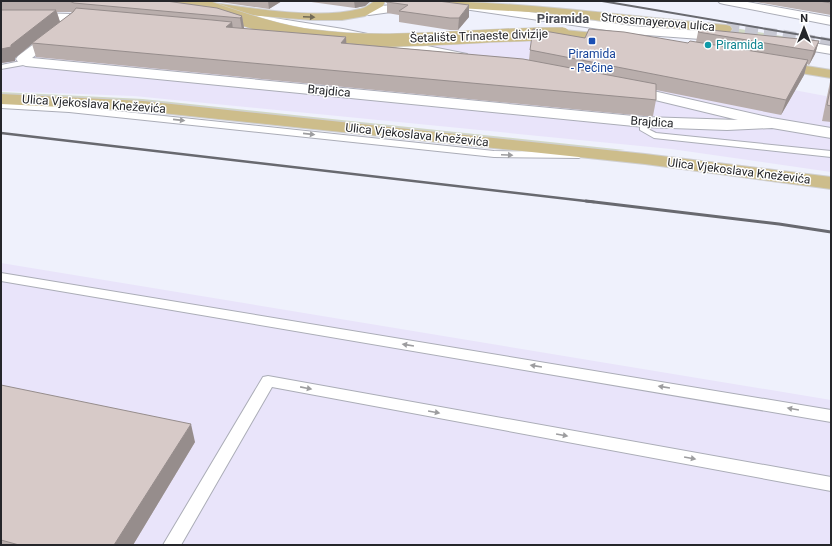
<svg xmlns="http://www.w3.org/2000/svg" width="832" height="546" font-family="Roboto,sans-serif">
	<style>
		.industrial { fill: #e9e4fa }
		.green { fill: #d2dac6 }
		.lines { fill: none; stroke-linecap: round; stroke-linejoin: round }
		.primary-tunnel { stroke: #c7c8d2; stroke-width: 13; stroke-dasharray: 13 6; stroke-linecap: butt }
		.service-casing { stroke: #abadb7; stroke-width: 2 }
		.minor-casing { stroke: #abadb7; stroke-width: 2 }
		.secondary-casing { stroke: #abadb7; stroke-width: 2 }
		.primary-casing { stroke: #cfcfd0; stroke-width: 2 }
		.service { fill: #fff; fill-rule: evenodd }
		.minor { fill: #fff; fill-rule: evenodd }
		.secondary { fill: #fff; fill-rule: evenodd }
		.primary { fill: #cdbd8b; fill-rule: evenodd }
		.rail-far2 { stroke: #68696f; stroke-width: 2 }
		.rail-far1 { stroke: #68696f; stroke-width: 2.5 }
		.rail { stroke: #68696f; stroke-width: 3 }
		.primary-bridge-casing { stroke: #cfcfd0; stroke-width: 14; stroke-linecap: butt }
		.primary-bridge { stroke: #cdbd8b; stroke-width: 13 }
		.wall { fill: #b9aeac; fill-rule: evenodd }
		.shaded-wall { fill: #968d8c }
		.building { fill: #d7cac8; stroke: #968d8c }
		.oneway { fill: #716a56 }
		.oneway2 { fill: #9d9d9f }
		.transit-dot { fill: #1a4fb4; stroke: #fff; stroke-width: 1.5 }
		.culture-dot { fill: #0f9aa8; stroke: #fff; stroke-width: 1.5 }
		.labels { text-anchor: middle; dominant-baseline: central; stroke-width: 3; stroke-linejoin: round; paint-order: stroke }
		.far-street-label { font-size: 12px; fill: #25262a; stroke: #fff }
		.far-culture-label { font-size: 12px; fill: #0d838f; stroke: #fff; text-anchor: start }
		.far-transit-label { font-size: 12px; fill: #164399; stroke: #fff }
		.far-neighbourhood-label { font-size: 13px; font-weight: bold; fill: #4a4c54; stroke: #fff }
	</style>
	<rect width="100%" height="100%" fill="#eff1fc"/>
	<!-- industrial -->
	<g class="industrial">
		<polygon points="203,14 259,32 517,38 831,97 831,172 671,149 134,96 1,91 1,72 11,64 1,63 1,18"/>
		<polygon points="1,263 831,400 831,545 1,545"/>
	</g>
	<!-- green -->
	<g class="green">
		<polygon points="728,27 824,43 727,32"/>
		<polygon points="1,92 143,99 625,150 605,150 110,99 1,95"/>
	</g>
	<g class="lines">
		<!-- primary-tunnel -->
		<polyline class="primary-tunnel" points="726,29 782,36 831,45"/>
		<defs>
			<g id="service">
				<polygon points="26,60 29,60 29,64 1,69 1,65"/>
				<polygon points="1,102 69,106 494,151 579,152 584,155 579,158 494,157 69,112 1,108"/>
				<polygon points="644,119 648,122 648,129 656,133 831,151 831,157 654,138 640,130 640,122"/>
				<polygon points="1,273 831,410 831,422 1,281"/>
				<polygon points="268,376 831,477 831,491 272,387 181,545 163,545 263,377"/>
			</g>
			<g id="minor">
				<polygon points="718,1 742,1 831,17 831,25 724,4 720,3"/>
				<path d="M1,12l70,2 4,1 3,6 -2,3 -44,34 612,59 94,3 -116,-28 -2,-3 2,-3 5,-1 145,33 59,10v10l-59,-10 -45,2 -83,-3 -618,-61c-5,-1 -7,-3 -10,-7l2,-3 46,-35 -63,-1z"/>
				<polygon points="250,14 343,29 462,53 467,54 469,57 467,60 462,61 343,37 246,21 244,18 246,15"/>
			</g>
			<g id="secondary">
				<polygon points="416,3 420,4 422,6 420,8 369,15 365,13 363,11 365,9 369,7"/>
				<polygon points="461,3 633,26 727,33 731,34 733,37 731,40 727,41 633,34 457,8 455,6 457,4"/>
				<polygon points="789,39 831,46 831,54 784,46 783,43 784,40"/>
			</g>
			<g id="primary">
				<path d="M165,1c10,0 21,-1 31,0 49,5 116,20 164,8 5,-1 9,-4 13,-7v-1h12l-2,5 -18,10 -23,4h-30l-65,-5 -76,-11 -4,-1z"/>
				<path d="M417,1c104,0 206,15 309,24l4,1 2,3 -2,3 -4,1 -117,-11 -63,-9 -88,-5 -35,-4 -4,-1z"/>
				<polygon points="564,30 615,35 620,36 621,39 620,42 615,43 560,37 558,34 560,31"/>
				<polygon points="775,61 831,70 831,78 770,68 768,65 770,62"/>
				<polygon points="1,94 143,101 645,154 831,177 831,189 645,164 143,111 1,104"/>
			</g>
		</defs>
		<!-- service casing -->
		<use href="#service" class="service-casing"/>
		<!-- minor casing -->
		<use href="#minor" class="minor-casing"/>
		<!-- secondary casing -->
		<use href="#secondary" class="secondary-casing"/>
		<!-- primary casing -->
		<use href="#primary" class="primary-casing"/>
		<!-- service -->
		<use href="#service" class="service"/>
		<!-- minor -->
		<use href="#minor" class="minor"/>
		<!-- secondary -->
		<use href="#secondary" class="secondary"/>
		<!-- primary -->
		<use href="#primary" class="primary"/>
		<!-- rail-far2 -->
		<polyline class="rail-far2" points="602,1 831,40"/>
		<!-- rail-far1 -->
		<polyline class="rail-far1" points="1,133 594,202"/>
		<!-- rail -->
		<polyline class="rail" points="586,201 779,224 831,232"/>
		<defs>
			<path id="primary-bridge" d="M201,5c36,12 73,26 111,31 83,11 168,-3 251,-2"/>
		</defs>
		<!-- primary-bridge casing -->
		<use href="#primary-bridge" class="primary-bridge-casing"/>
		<!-- primary-bridge -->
		<use href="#primary-bridge" class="primary-bridge"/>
	</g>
	<!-- wall -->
	<g class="wall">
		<path d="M1,1h165l76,15 2,12 -1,1 103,8v6l183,17 1,-10 55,-12 103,5 8,-1 2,-10 121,9 -4,13 -6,11 -2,-1 -3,11 -23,40 -125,-25v10l-3,16h-9l-608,-59 -4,-13 -17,14v3l-14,2zM57,12h14l1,1 -12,9z"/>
		<polygon points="213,1 282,1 269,9"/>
		<polygon points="304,1 371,1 365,6 355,8"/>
		<polygon points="385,1 438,1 469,17 458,30 450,30 399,22 399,15 387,13 387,3 386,3"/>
		<polygon points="750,1 831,1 831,15"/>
		<polygon points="831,77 831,122 822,121"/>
		<polygon points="1,385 195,442 133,545 1,545"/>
	</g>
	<!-- shaded-wall -->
	<g class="shaded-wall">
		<polygon points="268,1 282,1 269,9"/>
		<polygon points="354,1 371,1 365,6 355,8"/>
		<polygon points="469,5 469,17 458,30 459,18"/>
		<polygon points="56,10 60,22 32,43 32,44 15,58 15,61 1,63 1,49 11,45"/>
		<polygon points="242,16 244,28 242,30 240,18"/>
		<polygon points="232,22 234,36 226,27"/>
		<polygon points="346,37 347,52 341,43"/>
		<polygon points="819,41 815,54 809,65 814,51"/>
		<polygon points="808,60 804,75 781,115 786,100"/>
		<polygon points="191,424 195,442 133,545 114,545"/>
	</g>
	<!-- building -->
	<g class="building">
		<polygon points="69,1 166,1 217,8 242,16 240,18 74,3"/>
		<polygon points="392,1 438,1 469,5 459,18 450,18 399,11 408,5 387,2"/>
		<polygon points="819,1 831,1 831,3"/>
		<polygon points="76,8 212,20 232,22 226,27 346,37 341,43 523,59 656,84 656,100 647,99 32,43 73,12"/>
		<polygon points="1,10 56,10 11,45 11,47 1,49"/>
		<polygon points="533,29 585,38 589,29 624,32 688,43 690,41 808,60 786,100 530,50"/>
		<polygon points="701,29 819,41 814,51 698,32"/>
		<polygon points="831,85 831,106 827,105"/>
		<polygon points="1,385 191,424 114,545 19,545 1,540"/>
	</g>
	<!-- one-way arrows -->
	<defs><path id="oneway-solid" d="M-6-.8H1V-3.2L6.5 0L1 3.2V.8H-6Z"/></defs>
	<use class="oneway" href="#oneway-solid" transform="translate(309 17) rotate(2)"/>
	<g class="oneway2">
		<use href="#oneway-solid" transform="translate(179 120) rotate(6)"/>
		<use href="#oneway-solid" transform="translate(309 134) rotate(6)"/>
		<use href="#oneway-solid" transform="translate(507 155) rotate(3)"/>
		<use href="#oneway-solid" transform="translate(408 345) rotate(-171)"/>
		<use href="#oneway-solid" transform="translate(536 366) rotate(-171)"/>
		<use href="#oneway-solid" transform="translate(664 387) rotate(-171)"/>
		<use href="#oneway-solid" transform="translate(306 388) rotate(11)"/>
		<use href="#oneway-solid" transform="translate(793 409) rotate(-170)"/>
		<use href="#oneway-solid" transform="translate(434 412) rotate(10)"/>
		<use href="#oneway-solid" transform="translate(562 435) rotate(10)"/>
		<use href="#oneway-solid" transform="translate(690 458) rotate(10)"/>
	</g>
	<!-- markers -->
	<rect class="transit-dot" x="588" y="37" width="8" height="8" rx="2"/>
	<circle class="culture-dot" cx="708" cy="45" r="4"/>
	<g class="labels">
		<!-- far-street labels -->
		<g class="far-street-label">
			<text transform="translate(658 22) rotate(5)">Strossmayerova ulica</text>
			<text transform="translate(479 36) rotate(-2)">Šetalište Trinaeste divizije</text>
			<text transform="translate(329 91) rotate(5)">Brajdica</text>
			<text transform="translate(94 104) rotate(4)">Ulica Vjekoslava Kneževića</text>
			<text transform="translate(652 122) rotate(4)">Brajdica</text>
			<text transform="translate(417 135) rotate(6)">Ulica Vjekoslava Kneževića</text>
			<text transform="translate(739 171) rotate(7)">Ulica Vjekoslava Kneževića</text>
		</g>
		<!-- far-culture labels -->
		<g class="far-culture-label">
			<text x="716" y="45">Piramida</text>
		</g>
		<!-- far-transit labels -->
		<g class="far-transit-label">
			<text x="592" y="54">Piramida<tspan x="592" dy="14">- Pećine</tspan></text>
		</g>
		<!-- far-neighbourhood labels -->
		<g class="far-neighbourhood-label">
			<text x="563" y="18">Piramida</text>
		</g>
	</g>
	<!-- border -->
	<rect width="832" height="546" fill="none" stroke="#25262a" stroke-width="4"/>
	<!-- north arrow -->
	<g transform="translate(804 28)" stroke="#ffffff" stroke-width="3" paint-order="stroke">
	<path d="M0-3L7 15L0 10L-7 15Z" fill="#25262a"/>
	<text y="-6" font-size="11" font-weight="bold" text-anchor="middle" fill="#25262a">N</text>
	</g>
</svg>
